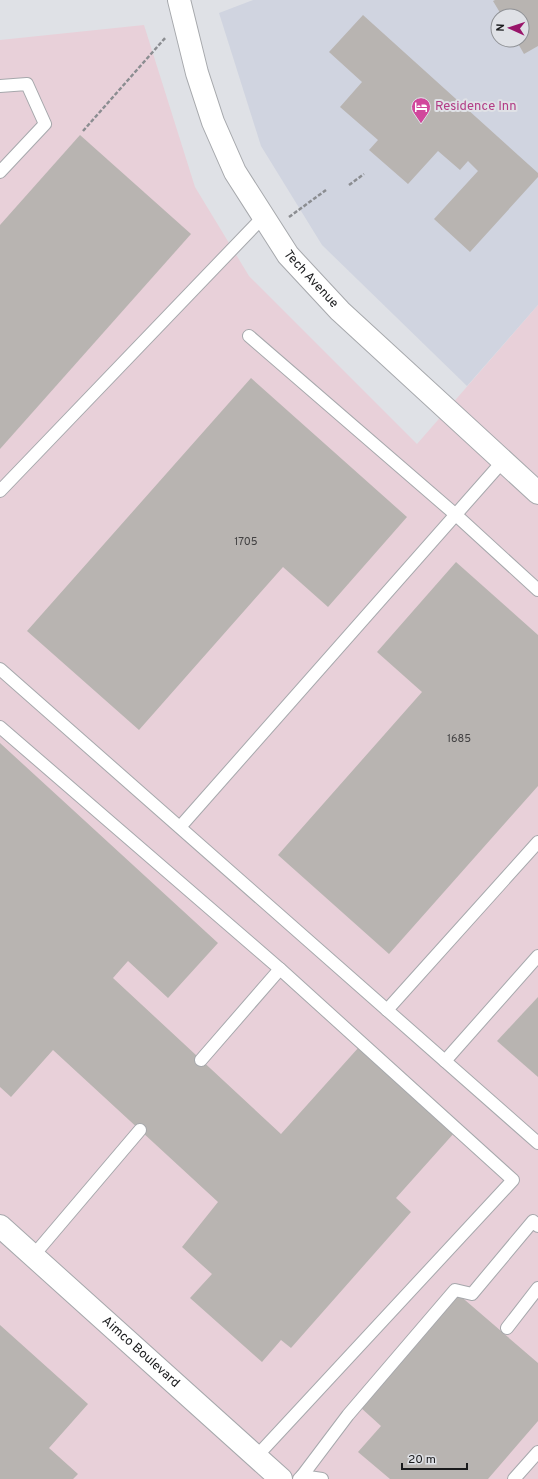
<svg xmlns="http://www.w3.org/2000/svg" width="538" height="1479" font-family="Overpass,sans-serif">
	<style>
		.built { fill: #d0d4e0; fill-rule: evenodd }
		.industrial { fill: #e8d0d9 }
		.building { fill: #b8b4b1 }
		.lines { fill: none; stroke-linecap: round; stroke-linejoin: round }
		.service-casing { stroke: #a6a8ac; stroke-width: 14 }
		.minor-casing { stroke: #a6a8ac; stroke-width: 24 }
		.path { stroke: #8b8d91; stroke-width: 2.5; stroke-dasharray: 4 2; stroke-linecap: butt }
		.service { stroke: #fff; stroke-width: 12 }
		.minor { stroke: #fff; stroke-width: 22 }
		.labels { text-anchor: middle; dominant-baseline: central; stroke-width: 4; stroke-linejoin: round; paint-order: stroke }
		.number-label { font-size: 11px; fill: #424142 }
		.hotel-label { font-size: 13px; fill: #b23c85; stroke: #dfe1e6; text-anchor: start }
		.street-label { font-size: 13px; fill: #1a1b1d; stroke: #dfe1e6 }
	</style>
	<rect width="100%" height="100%" fill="#dfe1e6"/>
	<!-- built -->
	<path class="built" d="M253,0h285v305l-71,81 -145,-141 -61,-99 -42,-133zM498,16h24v24h-24z"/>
	<!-- industrial -->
	<polygon class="industrial" points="144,25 195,187 249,276 417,444 538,305 538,1479 0,1479 0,40"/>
	<!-- building -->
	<g class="building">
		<polygon points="495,0 538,0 538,46 524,54 516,40 522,40 522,16 502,16 493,1"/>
		<polygon points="363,15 538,173 538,177 470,252 434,219 478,171 468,161 460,170 438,151 408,184 369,150 378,140 340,107 362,82 329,52"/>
		<polygon points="80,135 191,234 0,449 0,225"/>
		<polygon points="251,378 407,517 328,607 283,567 139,730 27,631"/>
		<polygon points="456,562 538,635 538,786 389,954 278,855 422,692 377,652"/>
		<polygon points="0,743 218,943 168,998 128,961 113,978 281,1134 359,1047 455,1132 396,1198 411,1212 291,1348 281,1340 262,1362 190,1298 212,1274 182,1247 218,1202 53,1050 11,1097 0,1087"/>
		<polygon points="538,997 538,1077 497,1041"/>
		<polygon points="458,1294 538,1363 538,1421 488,1479 390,1479 358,1452 381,1426 360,1407"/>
		<polygon points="0,1325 88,1404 49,1448 78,1474 73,1479 0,1479"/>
	</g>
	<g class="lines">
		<defs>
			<g id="service">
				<polyline points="0,86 27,84 45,124 0,172"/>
				<polyline points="249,336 456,515 538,590"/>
				<polyline points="0,491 264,216"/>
				<polyline points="0,669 538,1143"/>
				<polyline points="0,727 280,969"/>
				<polyline points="180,827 503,461"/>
				<polyline points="387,1010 538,842"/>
				<polyline points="201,1060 280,969 513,1180 256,1457"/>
				<polyline points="445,1061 538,956"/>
				<polyline points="33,1256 140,1130"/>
				<polyline points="507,1328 538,1288"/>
				<polyline points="302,1476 348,1415 455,1290 472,1294 533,1221 538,1226"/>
				<polyline points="299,1479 302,1476 322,1479"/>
				<polyline points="514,1479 538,1452"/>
			</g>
			<g id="minor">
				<path id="s1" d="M179,0l18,73 16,49 22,50 53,83 52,56 198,182"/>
				<path id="s2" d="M0,1226l281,253"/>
			</g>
		</defs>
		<!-- service casing -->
		<use href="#service" class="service-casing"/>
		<!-- minor casing -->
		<use href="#minor" class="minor-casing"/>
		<!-- path -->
		<g class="path">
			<polyline points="83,131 166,37"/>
			<polyline points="349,185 364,174"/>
			<polyline points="289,217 326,190"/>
		</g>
		<!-- service -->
		<use href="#service" class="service"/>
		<!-- minor -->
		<use href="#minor" class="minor"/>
	</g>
	<!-- icons -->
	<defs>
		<symbol id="hotel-pin" viewBox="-11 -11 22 30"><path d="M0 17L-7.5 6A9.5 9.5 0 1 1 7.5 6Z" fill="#d1479c" stroke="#dfe1e6"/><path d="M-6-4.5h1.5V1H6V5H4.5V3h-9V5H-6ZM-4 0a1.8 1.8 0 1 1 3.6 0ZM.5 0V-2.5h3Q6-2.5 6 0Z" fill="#fff"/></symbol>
	</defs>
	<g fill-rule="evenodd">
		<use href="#hotel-pin" x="410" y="96" width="22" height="30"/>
	</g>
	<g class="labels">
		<!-- number labels -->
		<g class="number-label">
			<text x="246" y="542">1705</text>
			<text x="459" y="739">1685</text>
		</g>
		<!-- hotel labels -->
		<g class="hotel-label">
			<text x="435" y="107">Residence Inn</text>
		</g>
		<!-- street labels -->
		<g class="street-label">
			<text stroke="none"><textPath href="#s1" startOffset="313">Tech Avenue</textPath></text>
			<text stroke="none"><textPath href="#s2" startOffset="189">Aimco Boulevard</textPath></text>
		</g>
	</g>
	<!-- north arrow -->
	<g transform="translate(510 28) rotate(273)"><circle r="19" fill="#dfe1e6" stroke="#909296"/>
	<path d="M0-3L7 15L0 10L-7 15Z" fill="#99156a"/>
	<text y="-6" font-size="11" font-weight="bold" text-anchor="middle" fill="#1a1b1d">N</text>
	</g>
	<!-- scale -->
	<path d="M402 1463v6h65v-6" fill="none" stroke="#1a1b1d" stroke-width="2"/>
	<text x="408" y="1463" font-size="12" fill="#1a1b1d" stroke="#dfe1e6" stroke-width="3" paint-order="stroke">20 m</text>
</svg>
